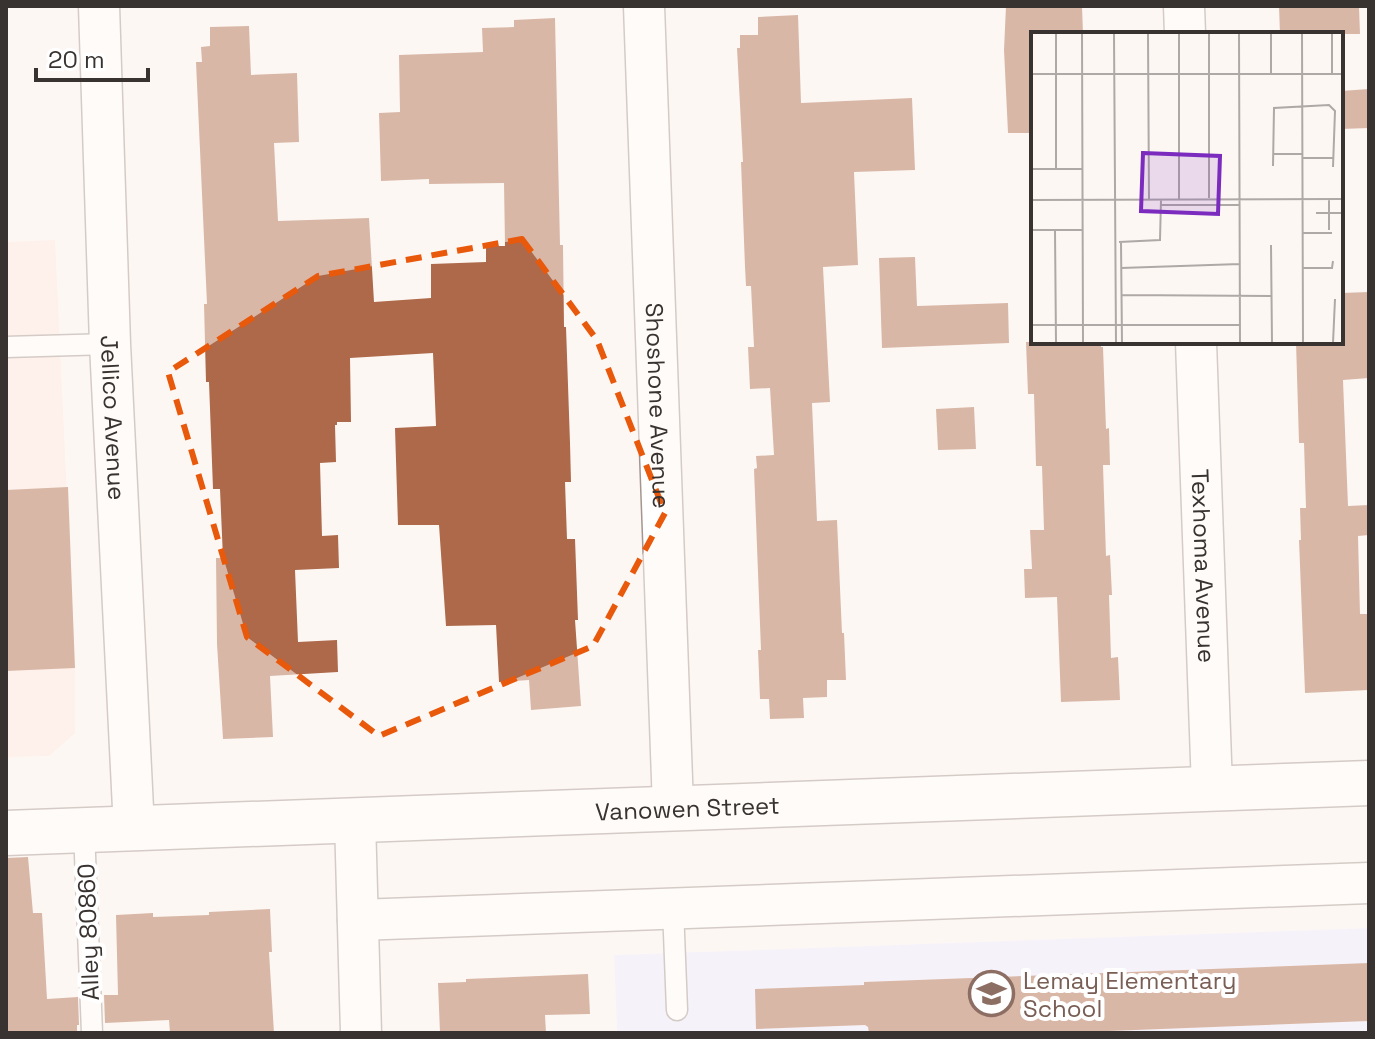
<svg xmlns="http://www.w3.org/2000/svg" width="1375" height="1039" font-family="'Space Grotesk',sans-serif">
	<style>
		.built { fill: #ffe7dd }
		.education { fill: #eeecfe }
		.building { fill: #ad6949 }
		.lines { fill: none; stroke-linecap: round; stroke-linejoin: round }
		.lane-casing { stroke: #a4958f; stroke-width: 23 }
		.street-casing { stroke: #a4958f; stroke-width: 43 }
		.secondary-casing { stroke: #a4958f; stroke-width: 47 }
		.lane { stroke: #fff; stroke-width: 20 }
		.street { stroke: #fff; stroke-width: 40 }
		.secondary { stroke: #fff; stroke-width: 44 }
		.marked { fill: none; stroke: #e8590c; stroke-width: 6; stroke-dasharray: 16 10; stroke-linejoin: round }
		.labels { text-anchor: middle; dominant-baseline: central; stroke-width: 8; stroke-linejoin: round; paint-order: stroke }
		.street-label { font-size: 24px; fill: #383230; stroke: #fff }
		.education-label { font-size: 24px; fill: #785e54; stroke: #fff; text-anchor: start }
		.inset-road { fill: none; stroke: #aea8a6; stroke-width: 2 }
		.view { fill: #7b2cbf; fill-opacity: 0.15; stroke: #7b2cbf; stroke-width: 4 }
		.inset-edge { fill: none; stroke: #383230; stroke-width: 4 }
	</style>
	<rect width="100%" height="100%" fill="#fdf7f4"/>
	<!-- built -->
	<polygon class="built" points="55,240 75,668 75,733 49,756 6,757 6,242"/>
	<!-- education -->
	<polygon class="education" points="1369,928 1369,1033 617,1033 614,955"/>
	<!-- building -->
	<g class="building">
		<polygon points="1006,6 1082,6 1083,34 1033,34 1033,133 1008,133 1004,50"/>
		<polygon points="1279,6 1359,6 1360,34 1280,34"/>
		<polygon points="798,15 801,103 912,98 915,170 854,172 858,265 823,267 830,402 812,403 817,521 837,520 842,633 844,633 846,680 827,680 827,697 803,698 804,718 770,719 769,699 760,699 758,650 761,650 754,469 757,468 756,456 774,455 770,388 750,389 748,347 754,347 751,286 746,286 745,267 741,162 743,162 737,48 740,48 740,35 758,35 758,17"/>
		<polygon points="555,18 560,245 563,245 564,327 566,327 570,443 571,482 565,482 567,539 575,539 578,620 575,620 581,706 531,710 529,680 499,682 496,625 446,626 439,525 398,525 395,428 436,426 433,353 350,358 351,422 337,422 337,425 335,425 336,462 320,463 322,536 338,535 339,568 295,570 298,642 337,640 338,672 270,676 273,737 223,739 217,644 216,558 223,558 220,489 213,489 209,382 206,382 204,304 207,304 196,62 202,62 201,47 210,46 210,27 249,26 251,75 297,73 299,142 274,143 278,221 369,218 374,302 431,298 431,264 486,262 486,246 505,246 504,183 429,184 429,179 381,181 379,113 400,112 399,55 483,52 482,28 514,27 514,20"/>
		<polygon points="1369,89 1369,128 1341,129 1341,91"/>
		<polygon points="915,257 917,306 1008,303 1009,343 882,348 879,258"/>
		<polygon points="1369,292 1369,378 1343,380 1348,506 1369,505 1369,535 1358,536 1360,614 1369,614 1369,690 1305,693 1299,540 1301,540 1300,508 1306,508 1304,443 1299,443 1296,342 1341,342 1341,293"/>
		<polygon points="1026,342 1101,342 1101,347 1103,347 1106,429 1109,428 1110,465 1103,465 1106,556 1110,555 1112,595 1109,595 1111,658 1118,657 1120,700 1061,702 1057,597 1025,598 1024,569 1032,569 1030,530 1044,530 1042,466 1036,466 1034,394 1028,394"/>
		<polygon points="974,407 976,449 938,450 936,409"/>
		<polygon points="68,487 75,668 6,671 6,490"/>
		<polygon points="28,857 33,913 42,913 47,999 78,997 79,1025 77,1025 77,1033 6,1033 6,858"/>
		<polygon points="270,909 272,952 269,952 274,1033 170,1033 169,1020 105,1023 104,995 118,995 116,915 153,913 153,917 209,915 209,912"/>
		<polygon points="1369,963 1369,1021 1057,1033 869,1033 868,1027 865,1025 756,1029 755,989 864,985 864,982"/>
		<polygon points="588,974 590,1014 545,1015 546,1033 440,1033 438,983 466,982 466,979"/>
	</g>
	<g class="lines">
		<defs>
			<g id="lane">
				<polyline points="6,347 110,344"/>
				<polyline points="84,830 92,1033"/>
				<polyline points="673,908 677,1010"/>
			</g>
			<g id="street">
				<path id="s1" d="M99,6l11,338 24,485"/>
				<path id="s2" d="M644,6l29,801"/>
				<polyline points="1184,6 1185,34"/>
				<path id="s3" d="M1196,342l16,446"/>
				<polyline points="355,820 361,1033"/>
				<polyline points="358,920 1369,883"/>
			</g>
			<g id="secondary">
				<path id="s4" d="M6,833l1363,-50"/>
			</g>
		</defs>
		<!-- lane casing -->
		<use href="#lane" class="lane-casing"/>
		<!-- street casing -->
		<use href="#street" class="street-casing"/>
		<!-- secondary casing -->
		<use href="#secondary" class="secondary-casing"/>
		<!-- lane -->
		<use href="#lane" class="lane"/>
		<!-- street -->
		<use href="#street" class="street"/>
		<!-- secondary -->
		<use href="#secondary" class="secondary"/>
	</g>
	<!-- marked area -->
	<path d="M0 0H1375V1039H0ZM522,239l75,101 68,173 -72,133 -214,90 -132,-99 -79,-265 150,-96z" fill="#fdf7f4" fill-opacity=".55" fill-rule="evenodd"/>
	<path class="marked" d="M522,239l75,101 68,173 -72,133 -214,90 -132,-99 -79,-265 150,-96z"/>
	<!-- icons -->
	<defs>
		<symbol id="school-ring" viewBox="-11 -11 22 22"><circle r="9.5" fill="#fff" stroke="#8d6e63" stroke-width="1.5"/><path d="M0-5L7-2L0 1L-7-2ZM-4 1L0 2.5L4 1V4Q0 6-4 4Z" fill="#8d6e63"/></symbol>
	</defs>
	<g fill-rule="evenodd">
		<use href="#school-ring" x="966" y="968" width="51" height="51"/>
	</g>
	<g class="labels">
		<!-- street labels -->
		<g class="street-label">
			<text stroke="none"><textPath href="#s2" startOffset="400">Shoshone Avenue</textPath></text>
			<text stroke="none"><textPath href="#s1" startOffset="412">Jellico Avenue</textPath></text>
			<text stroke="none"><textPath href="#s3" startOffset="224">Texhoma Avenue</textPath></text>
			<text stroke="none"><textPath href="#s4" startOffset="682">Vanowen Street</textPath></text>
			<text transform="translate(88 932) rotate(-92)">Alley 80860</text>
		</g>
		<!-- education labels -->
		<g class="education-label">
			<text x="1023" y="980">Lemay Elementary<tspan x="1023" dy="28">School</tspan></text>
		</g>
	</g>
	<!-- overview -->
	<g transform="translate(1031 32)">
		<rect width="312" height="312" fill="#fdf7f4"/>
		<path class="inset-road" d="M25,1v136M51,1l1,310M83,1l2,310M117,1l1,166M148,1v167M178,1v165M208,1l1,310M240,1v41M271,1l1,310M301,1v41M0,42h312M243,122h29M272,126h30M242,134l1,-58 55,-3 6,6 -2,56M0,137h51M0,168l312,-1M130,173h79M285,181h26M0,198h51M24,198l1,113M298,198v-31M272,201h29M88,210l41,-2 1,-40M90,210l1,101M240,213l1,98M90,236l119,-4M272,236h29l1,-7M91,263l149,1M0,293h209M302,311l2,-44"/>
		<path class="view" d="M112,121l77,3 -2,58 -77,-3z"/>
		<rect width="312" height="312" class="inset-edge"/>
	</g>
	<!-- border -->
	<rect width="1375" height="1039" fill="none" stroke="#383230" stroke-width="16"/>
	<!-- scale -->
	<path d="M36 68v12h112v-12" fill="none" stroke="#383230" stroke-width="4"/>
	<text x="48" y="68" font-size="24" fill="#383230" stroke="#ffffff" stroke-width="6" paint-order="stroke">20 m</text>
</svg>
